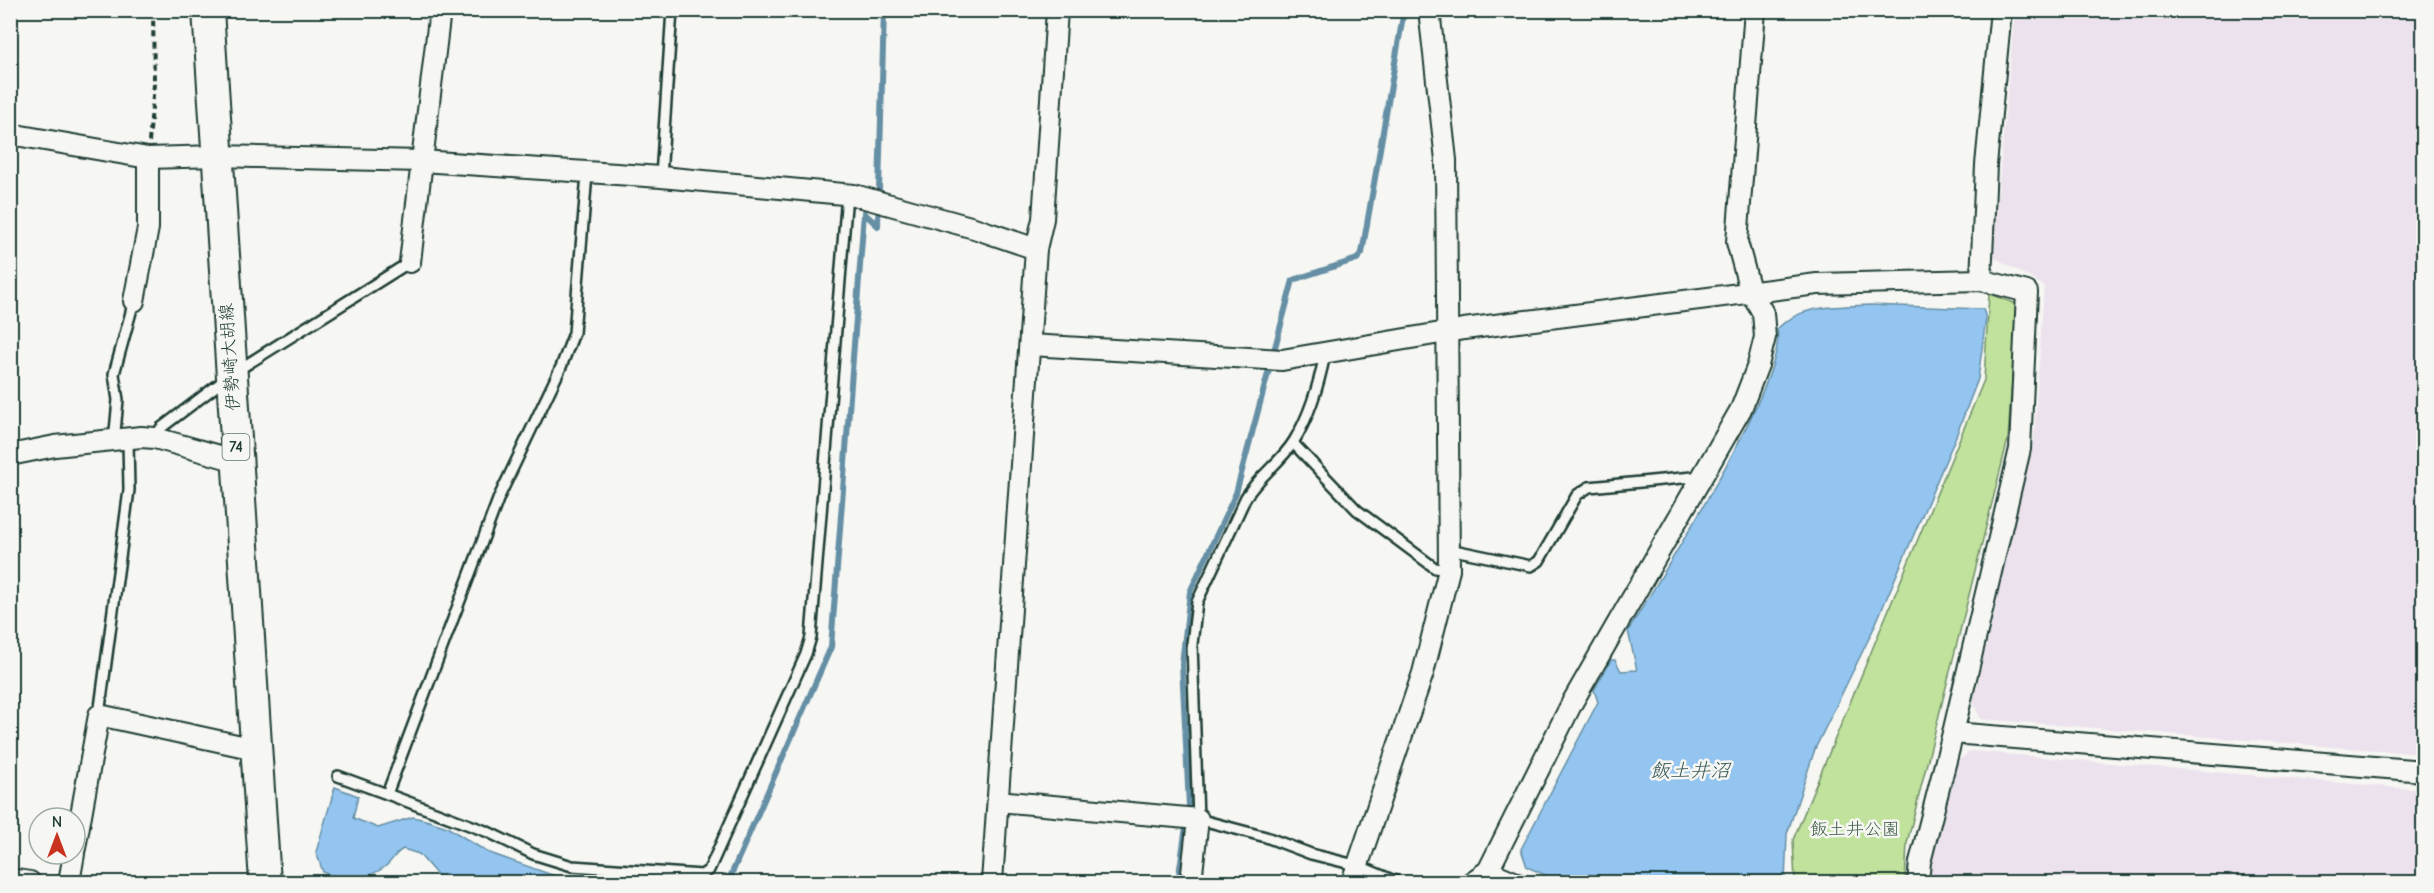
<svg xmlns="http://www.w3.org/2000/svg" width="2434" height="893" font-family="'Comic Neue','Klee One',sans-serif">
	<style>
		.built { fill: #ece2ed }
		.green { fill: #c0e29c; stroke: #709068; stroke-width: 1.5 }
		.water { fill: #93c5f0; stroke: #658fa5; stroke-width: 1.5 }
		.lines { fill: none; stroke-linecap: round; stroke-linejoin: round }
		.stream { stroke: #658fa5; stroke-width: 6 }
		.lane-casing { stroke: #1f3d34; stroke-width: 14 }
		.street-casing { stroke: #1f3d34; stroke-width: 24 }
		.primary-casing { stroke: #1f3d34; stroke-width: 34 }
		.path { stroke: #1f3d34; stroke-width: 4; stroke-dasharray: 6 4.5; stroke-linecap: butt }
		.lane { stroke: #f6f6f2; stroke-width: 9 }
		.street { stroke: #f6f6f2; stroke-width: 20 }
		.primary { stroke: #f6f6f2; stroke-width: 30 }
		.labels { text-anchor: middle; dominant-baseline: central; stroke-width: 5; stroke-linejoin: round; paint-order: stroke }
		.shield { fill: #f6f6f2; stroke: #60746d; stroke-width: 1.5 }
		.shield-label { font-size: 16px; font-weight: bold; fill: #1f3d34 }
		.street-label { font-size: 18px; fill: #1f3d34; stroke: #f6f6f2 }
		.park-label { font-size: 18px; fill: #3f5e49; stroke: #f6f6f2 }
		.water-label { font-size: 20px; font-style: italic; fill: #36585a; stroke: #f6f6f2 }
	</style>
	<rect width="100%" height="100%" fill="#f6f6f2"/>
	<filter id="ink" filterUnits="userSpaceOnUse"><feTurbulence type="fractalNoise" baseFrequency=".0167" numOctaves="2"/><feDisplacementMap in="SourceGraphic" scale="12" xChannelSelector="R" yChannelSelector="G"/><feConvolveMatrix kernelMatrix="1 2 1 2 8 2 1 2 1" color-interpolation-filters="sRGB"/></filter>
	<g filter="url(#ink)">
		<!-- built -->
		<g class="built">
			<polygon points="2015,10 2423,11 2423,754 1981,719 1973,703 2034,438 2044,286 1992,256"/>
			<polygon points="1971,751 2423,790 2423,882 1930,882 1932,861 1955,763"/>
		</g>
		<!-- green -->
		<polygon class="green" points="1989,294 2017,304 2008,439 1907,843 1905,882 1795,882 1793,840 1984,380"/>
		<!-- water -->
		<g class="water">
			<path d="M1868,305l115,4 3,9 -8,61 -24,62 -81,189 -58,119 -28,85 -2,48h-224l-34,-15 -6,-18 77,-147 -4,-12 17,-30h4l6,11 16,-1 -9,-39c31,-52 161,-252 149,-302 25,-25 58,-22 91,-24z"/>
			<path d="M335,787l23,9 -5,22 25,10 35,-11 16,4 18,6 40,25 85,30h-129l-24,-28 -16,-5c-8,4 -10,11 -17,17 -18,14 -43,16 -63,6l-7,-20z"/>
		</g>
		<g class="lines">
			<!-- stream -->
			<g class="stream">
				<polyline points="728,882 831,647 864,213 878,226 884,10"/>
				<polyline points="1178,882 1189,806 1182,664 1190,592 1236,493 1293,280 1357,259 1362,253 1404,10"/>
			</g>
			<defs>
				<g id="lane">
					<polyline points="587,174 574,333 561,367 499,497 387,794 488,832 533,854 572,866 702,875 709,870 806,654 811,637 847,194"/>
					<polyline points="661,177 672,10"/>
					<path d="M1325,354c-6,30 -15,61 -31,87 -13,21 -35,35 -48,56l-49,105 -5,42 6,175 68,18 45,17 48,12 38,16"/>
					<polyline points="238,370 410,262"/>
					<polyline points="155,438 161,428 227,378"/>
					<polyline points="114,442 118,400 114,374 134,301"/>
					<polyline points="1293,443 1357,510 1435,568 1449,570"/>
					<polyline points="1449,549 1531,566 1539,561 1577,495 1589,487 1703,476"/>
					<polyline points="99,715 129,490 128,440"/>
					<polyline points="338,776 387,794"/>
				</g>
				<g id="street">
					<polyline points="10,134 148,158 217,156 421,161 661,177 854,195 974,228 1036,249"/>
					<polyline points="410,262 440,10"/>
					<polyline points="1981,280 1986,165 2001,10"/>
					<polyline points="134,301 148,228 148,158"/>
					<polyline points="1030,345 1282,360 1464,329 1817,284 1981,280 2027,292 2020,449 1953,733 1920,862 1918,882"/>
					<polyline points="10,455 55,446 141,437 155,438 237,461"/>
					<polyline points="1953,733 2424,771"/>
					<polyline points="998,801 1198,819 1191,882"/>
					<polyline points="75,848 99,715 255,749"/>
					<polyline points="1488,871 1514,882"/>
					<polyline points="10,879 30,882"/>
					<polyline points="69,882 74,854"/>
					<polyline points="992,882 1036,249 1043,219 1057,10"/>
					<polyline points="1352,882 1423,673 1449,570 1446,160 1429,10"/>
					<polyline points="1472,882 1488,871 1573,701 1741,409 1758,365 1765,337 1763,313 1750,290 1737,242 1755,10"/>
				</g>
				<polyline id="primary" points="208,10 265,882"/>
			</defs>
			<!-- lane casing -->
			<use href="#lane" class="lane-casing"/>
			<!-- street casing -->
			<use href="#street" class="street-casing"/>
			<!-- primary casing -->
			<use href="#primary" class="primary-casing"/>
			<!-- path -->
			<polyline class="path" points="149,142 154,84 153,10"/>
			<!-- lane -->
			<use href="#lane" class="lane"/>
			<!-- street -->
			<use href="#street" class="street"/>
			<!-- primary -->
			<use href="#primary" class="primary"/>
		</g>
	</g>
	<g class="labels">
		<!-- shield labels -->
		<rect class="shield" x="222.5" y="434" width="27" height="26" rx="4.5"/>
		<g class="shield-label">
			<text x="236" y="447">74</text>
		</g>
		<!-- street labels -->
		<g class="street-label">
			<text transform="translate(230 357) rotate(-94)">伊勢崎大胡線</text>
		</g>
		<!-- park labels -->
		<g class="park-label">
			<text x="1855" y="829">飯土井公園</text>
		</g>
		<!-- water labels -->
		<g class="water-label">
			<text x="1690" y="770">飯土井沼</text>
		</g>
	</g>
	<!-- margin -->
	<rect width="2434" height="893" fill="none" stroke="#f6f6f2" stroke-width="36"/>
	<rect x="18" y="18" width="2398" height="857" fill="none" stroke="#1f3d34" stroke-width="2" filter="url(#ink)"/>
	<!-- north arrow -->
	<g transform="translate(57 836)"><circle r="28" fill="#f6f6f2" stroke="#a0aca6" stroke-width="1.5"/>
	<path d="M0-4.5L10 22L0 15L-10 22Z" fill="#c8321e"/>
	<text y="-9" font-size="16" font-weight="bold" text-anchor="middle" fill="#1f3d34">N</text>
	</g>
</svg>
